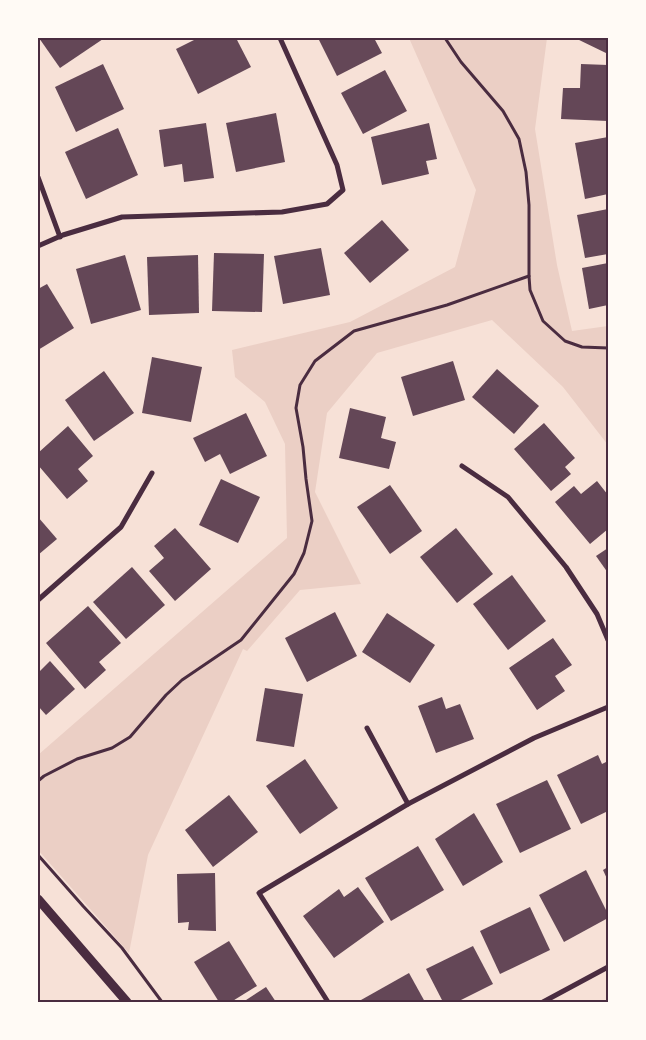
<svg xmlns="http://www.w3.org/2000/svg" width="646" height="1040" font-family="'Public Sans',sans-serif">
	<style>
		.green { fill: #ebcfc5 }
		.building { fill: #644757 }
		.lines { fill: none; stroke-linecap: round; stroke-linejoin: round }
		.path { stroke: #4a2c40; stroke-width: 3 }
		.minor { stroke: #4a2c40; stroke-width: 5 }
		.tertiary { stroke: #4a2c40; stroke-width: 9 }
		.neatline { fill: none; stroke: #4a2c40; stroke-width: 2 }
	</style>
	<rect width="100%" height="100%" fill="#f7e1d7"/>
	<!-- green -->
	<polygon class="green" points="409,38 547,38 535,129 557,265 572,331 608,326 608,445 563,387 492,320 377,353 327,413 315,492 361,584 300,590 247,651 243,649 148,855 129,953 38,850 38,755 287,538 285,444 265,402 235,377 232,350 350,322 455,267 476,190"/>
	<!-- building -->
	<g class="building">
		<polygon points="39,38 102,38 103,39 60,68"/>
		<polygon points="198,38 236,38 251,67 198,94 176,49"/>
		<polygon points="318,38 374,38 382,53 337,76"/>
		<polygon points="575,38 608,38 608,54"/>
		<polygon points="103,64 124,109 76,132 55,87"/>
		<polygon points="581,64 608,65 608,121 561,119 563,88 580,88"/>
		<polygon points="385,70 407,111 363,134 341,93"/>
		<polygon points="276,113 285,162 236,172 226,123"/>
		<polygon points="206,123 214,178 184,182 182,164 164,167 159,130"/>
		<polygon points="429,123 437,159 426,161 429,174 382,185 371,137"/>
		<polygon points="118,128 138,175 86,199 65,152"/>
		<polygon points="608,137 608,194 585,199 575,143"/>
		<polygon points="608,209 608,254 585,258 577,215"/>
		<polygon points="382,220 409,250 370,283 344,253"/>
		<polygon points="321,248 330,295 283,304 274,256"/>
		<polygon points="214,253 264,254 262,312 212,311"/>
		<polygon points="125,255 141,310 91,324 76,269"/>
		<polygon points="198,255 199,313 149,315 147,257"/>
		<polygon points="608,263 608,305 589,309 582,268"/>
		<polygon points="47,284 74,328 38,350 38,289"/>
		<polygon points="152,357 202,367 191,422 142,413"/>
		<polygon points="453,361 465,400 413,416 401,377"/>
		<polygon points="497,369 539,406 514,434 472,397"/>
		<polygon points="104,371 134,413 94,441 65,400"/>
		<polygon points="350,408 386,417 381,438 396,442 389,469 339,458"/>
		<polygon points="246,413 267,456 230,474 220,454 205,462 193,438"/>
		<polygon points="544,423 575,458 565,467 571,474 551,491 514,449"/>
		<polygon points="68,426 93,456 78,469 88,481 67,499 38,465 38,453"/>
		<polygon points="221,479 260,497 238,543 199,525"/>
		<polygon points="597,481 608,495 608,529 590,544 555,502 574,486 581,494"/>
		<polygon points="390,485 422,531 390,554 357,507"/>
		<polygon points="38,517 57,539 38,555"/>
		<polygon points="175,528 211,569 175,601 149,571 164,558 154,546"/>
		<polygon points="456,528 493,574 457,603 420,557"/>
		<polygon points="608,548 608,573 596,556"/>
		<polygon points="132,567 165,605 126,639 93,602"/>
		<polygon points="512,575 546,621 508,650 473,604"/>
		<polygon points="88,606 121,643 99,662 106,670 85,689 46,643"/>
		<polygon points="335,612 357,656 307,682 285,638"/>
		<polygon points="387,613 435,645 410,683 362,652"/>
		<polygon points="553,638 572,665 555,676 565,691 537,710 509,668"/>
		<polygon points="50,661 75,689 46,715 38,706 38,673"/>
		<polygon points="265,688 303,694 294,747 256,741"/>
		<polygon points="442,697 446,709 460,704 474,739 436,753 418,706"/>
		<polygon points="598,755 602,764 608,761 608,811 581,824 557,775"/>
		<polygon points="305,759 338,808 300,834 266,786"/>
		<polygon points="547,780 571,829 520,853 496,804"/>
		<polygon points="229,795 258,832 213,867 185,830"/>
		<polygon points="474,813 503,862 463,886 435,839"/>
		<polygon points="418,846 444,890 391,921 365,878"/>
		<polygon points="608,867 608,881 603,870"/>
		<polygon points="586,870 608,914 608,918 564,942 539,895"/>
		<polygon points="215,873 216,931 188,930 189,922 178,923 177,874"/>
		<polygon points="358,887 384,922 334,958 303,916 339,889 344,897"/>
		<polygon points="530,907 550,950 500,974 480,931"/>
		<polygon points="229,941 257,986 231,1002 219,1002 194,962"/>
		<polygon points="473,946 493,984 457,1002 443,1002 426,969"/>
		<polygon points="409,973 425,1002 363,1002 361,1000"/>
		<polygon points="266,987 276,1002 243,1002"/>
	</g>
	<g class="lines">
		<!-- path -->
		<g class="path">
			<polyline points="445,38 461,62 503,111 519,139 526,172 529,205 529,276 530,290 543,321 565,341 582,347 608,348"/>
			<polyline points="38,781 44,776 77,759 112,748 130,737 166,695 182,680 241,640 294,574 304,553 312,521 306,479 303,447 296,408 300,385 315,361 354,331 447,305 529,276"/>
			<polyline points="38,855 83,906 122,948 162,1002"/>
		</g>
		<!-- minor -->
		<g class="minor">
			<polyline points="38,177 60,237"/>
			<polyline points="38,246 63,235 122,217 282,212 327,204 343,190 337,165 280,38"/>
			<polyline points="462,466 508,497 566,567 597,614 608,640"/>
			<polyline points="38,600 121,527 152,473"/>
			<polyline points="367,728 408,804"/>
			<polyline points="328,1002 259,893 408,804 534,738 608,707"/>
			<polyline points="543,1002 608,967"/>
		</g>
		<!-- tertiary -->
		<polyline class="tertiary" points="38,899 127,1002"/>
	</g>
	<!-- border -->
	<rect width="646" height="1040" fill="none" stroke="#fffaf5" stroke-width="78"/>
	<rect x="39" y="39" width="568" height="962" class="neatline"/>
</svg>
